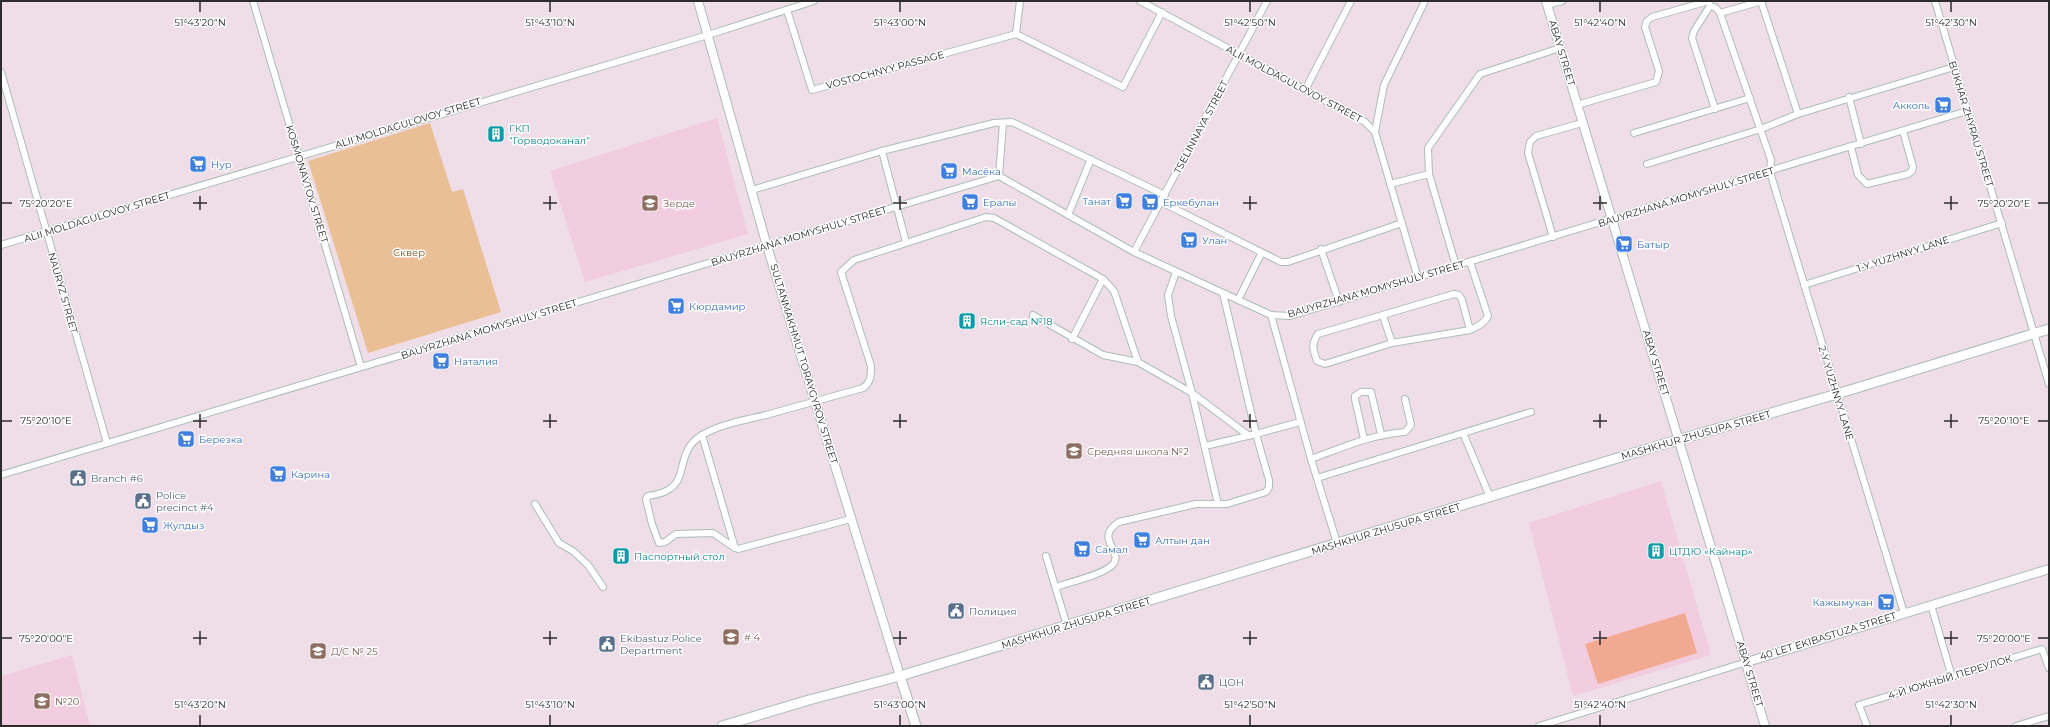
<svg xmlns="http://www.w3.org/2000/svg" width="2050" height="727" font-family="Montserrat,sans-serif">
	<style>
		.education { fill: #f2ccdf }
		.green { fill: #eabf96 }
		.pitch { fill: #f2a991 }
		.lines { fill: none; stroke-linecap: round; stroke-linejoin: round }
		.minor-casing { stroke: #adbdb8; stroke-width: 8 }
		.tertiary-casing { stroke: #adbdb8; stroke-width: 10 }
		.secondary-casing { stroke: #adbdb8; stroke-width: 11 }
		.minor { stroke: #fff; stroke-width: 6 }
		.tertiary { stroke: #fff; stroke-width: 8 }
		.secondary { stroke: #fff; stroke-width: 9 }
		.ticks { fill: none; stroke: #2c2c2c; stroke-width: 1.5 }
		.labels { text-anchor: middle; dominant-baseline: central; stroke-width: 3; stroke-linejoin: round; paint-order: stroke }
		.street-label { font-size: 10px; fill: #2c2c2c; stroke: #fff }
		.shop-label { font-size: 10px; fill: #366cbe; stroke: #fff; text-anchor: start }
		.culture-label { font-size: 10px; fill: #0d838f; stroke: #fff; text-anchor: start }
		.education-label { font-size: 10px; fill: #785e54; stroke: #fff; text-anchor: start }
		.park-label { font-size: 10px; fill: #714e14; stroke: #fff }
		.service-label { font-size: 10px; fill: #4e5e75; stroke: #fff; text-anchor: start }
		.ticks-label { font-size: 10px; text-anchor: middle; fill: #2c2c2c; stroke: #fff; stroke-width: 3; stroke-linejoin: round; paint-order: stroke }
	</style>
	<rect width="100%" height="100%" fill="#efdee8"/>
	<!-- education -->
	<g class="education">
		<polygon points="717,118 748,234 585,282 550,171"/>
		<polygon points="1661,481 1711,655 1573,696 1529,523"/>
		<polygon points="72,655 90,726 1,726 1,676"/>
	</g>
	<!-- green -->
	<polygon class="green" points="430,123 452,192 463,189 501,312 368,353 308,161"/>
	<!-- pitch -->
	<polygon class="pitch" points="1685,613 1697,653 1598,684 1585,644"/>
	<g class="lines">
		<defs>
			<g id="minor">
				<polyline points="253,1 361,367"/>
				<polyline points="1020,1 1016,34 1123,87 1162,12"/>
				<polyline points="1140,1 1365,122 1375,132 1418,278"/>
				<polyline points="1709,1 1710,6 1716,8 1720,13 1771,160 1770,172 1904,613"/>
				<polyline points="1761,1 1798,114"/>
				<polyline points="1935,1 2049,384"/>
				<polyline points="1547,5 1562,1"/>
				<polyline points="1710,6 1694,31 1692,38 1715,109"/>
				<polyline points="787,10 812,90 1016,34"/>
				<polyline points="1720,13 1762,1"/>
				<polyline points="1,72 107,443"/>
				<polyline points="1305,90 1351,1"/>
				<polyline points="1849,97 1861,144"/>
				<polyline points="1577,105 1656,82 1659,71 1645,27 1647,21 1652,17 1709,1"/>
				<polyline points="1375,132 1384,85 1425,1"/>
				<polyline points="1634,133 1750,98"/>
				<polyline points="1851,147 1858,175 1867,184 1908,174 1912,171 1913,167 1903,131"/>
				<polyline points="882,151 906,242"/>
				<polyline points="1647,164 1761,129 1798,114 1954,67"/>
				<polyline points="1429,174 1456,266"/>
				<polyline points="999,176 1003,123"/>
				<polyline points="1390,184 1429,174 1428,148 1480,74 1560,48"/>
				<polyline points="752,190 882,151 994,123 1012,122 1165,195"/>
				<polyline points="1161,202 1281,262 1288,262 1402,223"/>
				<polyline points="1068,215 1091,159"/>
				<polyline points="1553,237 1528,153 1530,142 1536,136 1582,123"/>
				<polyline points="1,245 708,35 814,1"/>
				<polyline points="1321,249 1339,302"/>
				<polyline points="1134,252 1267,1"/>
				<polyline points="1176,272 1168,295 1171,316 1192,393 1218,504"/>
				<polyline points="1804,285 2002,223"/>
				<polyline points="1238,300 1261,254"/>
				<polyline points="1033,315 1103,355 1138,362"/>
				<polyline points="1271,315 1311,459 1337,543"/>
				<polyline points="1383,316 1392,343"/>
				<path d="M1470,330l-8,-30 -3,-5 -5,-1 -136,40c-7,10 -5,16 -1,27l8,3 67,-21 78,-13c7,-3 15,-7 18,-14l-18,-54"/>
				<polyline points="1072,339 1103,279"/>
				<polyline points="1463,433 1490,497"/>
				<polyline points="702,435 735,548"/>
				<polyline points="1364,439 1355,399 1355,396 1361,392 1371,392 1381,434"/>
				<polyline points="1205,446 1256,434 1223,293"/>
				<path d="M1311,459c33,-12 58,-24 94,-27l6,-7 -6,-26"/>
				<polyline points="1,475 999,176 1134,252 1271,315 1290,316 1967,111"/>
				<polyline points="1317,478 1531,412"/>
				<polyline points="535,504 559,543 573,551 588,565 603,587"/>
				<path d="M851,519l-113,30 -3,-1 -22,-15 -37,1 -11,8 -6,1 -7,-19 -6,-25 2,-3c6,-1 13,-2 18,-5 24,-11 8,-39 36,-56 19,-11 43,-15 64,-20 32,-9 64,-18 97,-27 8,-6 8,-12 8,-22l-30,-94 13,-12 132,-43 8,1 109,61 11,12 24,71 54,31 57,43"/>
				<polyline points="1046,556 1067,626"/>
				<path d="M1056,587c14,-5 51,-13 58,-24 8,-14 -20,-25 5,-41l77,-18h31l39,-12 3,-5v-7l-13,-46 44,-12"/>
				<polyline points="1931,605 1952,677"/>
				<polyline points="1539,726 1747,662"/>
				<polyline points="1867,726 1859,705 2042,649 2049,668"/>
				<polyline points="2016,726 2049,716"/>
			</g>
			<g id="tertiary">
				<polyline points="698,1 767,246 900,676"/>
				<polyline points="1546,1 1765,726"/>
				<polyline points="1747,662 2049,569"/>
			</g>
			<g id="secondary">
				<polyline points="900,676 916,726"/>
				<polyline points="722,726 809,700 900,676 1657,446 1837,394 2049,329"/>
			</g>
		</defs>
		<!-- minor casing -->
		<use href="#minor" class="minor-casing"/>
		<!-- tertiary casing -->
		<use href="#tertiary" class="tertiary-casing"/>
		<!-- secondary casing -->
		<use href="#secondary" class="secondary-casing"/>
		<!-- minor -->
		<use href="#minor" class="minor"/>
		<!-- tertiary -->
		<use href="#tertiary" class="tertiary"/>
		<!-- secondary -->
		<use href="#secondary" class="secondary"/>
	</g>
	<!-- ticks -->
	<path class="ticks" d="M200,2v10M550,2v10M900,2v10M1250,2v10M1600,2v10M1951,2v10M200,196v14M550,196v14M900,196v14M1250,196v14M1600,196v14M1951,196v14M2,203h10M193,203h14M543,203h14M893,203h14M1243,203h14M1593,203h14M1944,203h14M2038,203h10M200,414v14M550,414v14M900,414v14M1250,414v14M1600,414v14M1951,414v14M2,421h10M193,421h14M543,421h14M893,421h14M1243,421h14M1593,421h14M1944,421h14M2038,421h10M200,631v14M550,631v14M900,631v14M1250,631v14M1600,631v14M1951,631v14M2,638h10M193,638h14M543,638h14M893,638h14M1243,638h14M1593,638h14M1944,638h14M2038,638h10M200,715v10M550,715v10M900,715v10M1250,715v10M1600,715v10M1951,715v10"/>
	<!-- icons -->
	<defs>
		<symbol id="supermarket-square" viewBox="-11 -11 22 22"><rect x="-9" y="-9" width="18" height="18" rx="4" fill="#3f7fe0" stroke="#fff"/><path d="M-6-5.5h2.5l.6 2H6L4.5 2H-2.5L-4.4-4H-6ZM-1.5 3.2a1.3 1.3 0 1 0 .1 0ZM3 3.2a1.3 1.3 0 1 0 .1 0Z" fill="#fff"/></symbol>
		<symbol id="building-square" viewBox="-11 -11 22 22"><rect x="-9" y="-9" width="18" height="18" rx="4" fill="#0f9aa8" stroke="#fff"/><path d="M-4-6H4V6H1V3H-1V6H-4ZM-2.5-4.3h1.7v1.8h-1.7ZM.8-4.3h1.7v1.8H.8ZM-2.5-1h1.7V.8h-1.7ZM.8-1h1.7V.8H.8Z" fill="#fff"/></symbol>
		<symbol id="school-square" viewBox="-11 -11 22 22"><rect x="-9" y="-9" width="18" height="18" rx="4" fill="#8d6e63" stroke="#fff"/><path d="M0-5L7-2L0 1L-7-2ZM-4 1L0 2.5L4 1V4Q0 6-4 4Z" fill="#fff"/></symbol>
		<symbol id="civic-square" viewBox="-11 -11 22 22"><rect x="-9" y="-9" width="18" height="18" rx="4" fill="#5c6f8a" stroke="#fff"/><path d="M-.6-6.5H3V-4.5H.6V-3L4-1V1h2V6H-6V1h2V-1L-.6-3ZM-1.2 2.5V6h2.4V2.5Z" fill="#fff"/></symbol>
	</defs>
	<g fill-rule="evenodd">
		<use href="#supermarket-square" x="1933" y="95" width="20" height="20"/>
		<use href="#building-square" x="486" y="124" width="20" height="20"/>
		<use href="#supermarket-square" x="188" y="154" width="20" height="20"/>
		<use href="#supermarket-square" x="939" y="161" width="20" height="20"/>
		<use href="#supermarket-square" x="1114" y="191" width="20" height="20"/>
		<use href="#supermarket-square" x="960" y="192" width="20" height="20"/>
		<use href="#supermarket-square" x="1140" y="192" width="20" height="20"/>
		<use href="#school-square" x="640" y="193" width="20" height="20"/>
		<use href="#supermarket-square" x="1179" y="230" width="20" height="20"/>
		<use href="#supermarket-square" x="1614" y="234" width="20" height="20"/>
		<use href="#supermarket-square" x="666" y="296" width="20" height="20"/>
		<use href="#building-square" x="957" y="311" width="20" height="20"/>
		<use href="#supermarket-square" x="431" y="351" width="20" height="20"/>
		<use href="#supermarket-square" x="176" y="429" width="20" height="20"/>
		<use href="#school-square" x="1064" y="441" width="20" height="20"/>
		<use href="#supermarket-square" x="268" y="464" width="20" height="20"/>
		<use href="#civic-square" x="68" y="468" width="20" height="20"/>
		<use href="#civic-square" x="133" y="491" width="20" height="20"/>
		<use href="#supermarket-square" x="140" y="515" width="20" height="20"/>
		<use href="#supermarket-square" x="1132" y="530" width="20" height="20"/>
		<use href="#supermarket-square" x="1072" y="539" width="20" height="20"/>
		<use href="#building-square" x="1646" y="541" width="20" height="20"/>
		<use href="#building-square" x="611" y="546" width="20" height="20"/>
		<use href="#supermarket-square" x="1876" y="592" width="20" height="20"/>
		<use href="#civic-square" x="946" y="601" width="20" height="20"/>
		<use href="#school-square" x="721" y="627" width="20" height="20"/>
		<use href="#civic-square" x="597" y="634" width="20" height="20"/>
		<use href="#school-square" x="308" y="641" width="20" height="20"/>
		<use href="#civic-square" x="1196" y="672" width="20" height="20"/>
		<use href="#school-square" x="32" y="691" width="20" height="20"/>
	</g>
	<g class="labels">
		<!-- street labels -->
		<g class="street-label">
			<text transform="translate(1562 53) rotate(73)">ABAY STREET</text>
			<text transform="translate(885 70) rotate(-15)">VOSTOCHNYY PASSAGE</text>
			<text transform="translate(1294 84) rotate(28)">ALII MOLDAGULOVOY STREET</text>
			<text transform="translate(408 123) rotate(-17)">ALII MOLDAGULOVOY STREET</text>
			<text transform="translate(1971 124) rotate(73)">BUKHAR ZHYRAU STREET</text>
			<text transform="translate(1201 127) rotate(-62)">TSELINNAYA STREET</text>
			<text transform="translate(307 184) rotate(73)">KOSMONAVTOV STREET</text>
			<text transform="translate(1686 197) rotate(-17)">BAUYRZHANA MOMYSHULY STREET</text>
			<text transform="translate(97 217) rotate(-17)">ALII MOLDAGULOVOY STREET</text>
			<text transform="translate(799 236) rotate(-17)">BAUYRZHANA MOMYSHULY STREET</text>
			<text transform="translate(1903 254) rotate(-18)">1-Y YUZHNYY LANE</text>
			<text transform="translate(1376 289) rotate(-16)">BAUYRZHANA MOMYSHULY STREET</text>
			<text transform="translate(63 293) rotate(74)">NAURYZ STREET</text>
			<text transform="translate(489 329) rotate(-17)">BAUYRZHANA MOMYSHULY STREET</text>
			<text transform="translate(1656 363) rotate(73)">ABAY STREET</text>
			<text transform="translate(804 364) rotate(73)">SULTANMAKHMUT TORAYGYROV STREET</text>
			<text transform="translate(1836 393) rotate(73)">2-Y YUZHNYY LANE</text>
			<text transform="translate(1696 435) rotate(-16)">MASHKHUR ZHUSUPA STREET</text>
			<text transform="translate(1386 529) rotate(-17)">MASHKHUR ZHUSUPA STREET</text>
			<text transform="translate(1076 623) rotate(-17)">MASHKHUR ZHUSUPA STREET</text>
			<text transform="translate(1828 636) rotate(-17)">40 LET EKIBASTUZA STREET</text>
			<text transform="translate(1750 674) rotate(73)">ABAY STREET</text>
			<text transform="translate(1950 677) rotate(-17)">4-Й ЮЖНЫЙ ПЕРЕУЛОК</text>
		</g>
		<!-- shop labels -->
		<g class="shop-label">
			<text x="1930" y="105" text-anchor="end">Акколь</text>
			<text x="211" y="164">Нур</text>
			<text x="962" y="171">Масёка</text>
			<text x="1111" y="201" text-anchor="end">Танат</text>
			<text x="983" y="202">Ералы</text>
			<text x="1163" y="202">Еркебулан</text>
			<text x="1202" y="240">Улан</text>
			<text x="1637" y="244">Батыр</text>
			<text x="689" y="306">Кюрдамир</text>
			<text x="454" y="361">Наталия</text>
			<text x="199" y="439">Березка</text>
			<text x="291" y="474">Карина</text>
			<text x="163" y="525">Жулдыз</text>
			<text x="1155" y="540">Алтын дан</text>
			<text x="1095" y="549">Самал</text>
			<text x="1873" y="602" text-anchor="end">Кажымукан</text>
		</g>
		<!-- culture labels -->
		<g class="culture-label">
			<text x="509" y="128">ГКП<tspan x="509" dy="12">"Горводоканал"</tspan></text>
			<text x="980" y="321">Ясли-сад №18</text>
			<text x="1669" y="551">ЦТДЮ «Кайнар»</text>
			<text x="634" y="556">Паспортный стол</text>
		</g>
		<!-- education labels -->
		<g class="education-label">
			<text x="663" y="203">Зерде</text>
			<text x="1087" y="451">Средняя школа №2</text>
			<text x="744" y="637"># 4</text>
			<text x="331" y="651">Д/С № 25</text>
			<text x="55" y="701">№20</text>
		</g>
		<!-- park labels -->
		<g class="park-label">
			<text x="409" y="252">Сквер</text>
		</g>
		<!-- service labels -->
		<g class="service-label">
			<text x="91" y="478">Branch #6</text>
			<text x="156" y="495">Police<tspan x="156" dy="12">precinct #4</tspan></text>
			<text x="969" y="611">Полиция</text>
			<text x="620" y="638">Ekibastuz Police<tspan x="620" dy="12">Department</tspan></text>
			<text x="1219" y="682">ЦОН</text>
		</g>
	</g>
	<g class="ticks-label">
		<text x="200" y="26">51°43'20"N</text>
		<text x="550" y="26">51°43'10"N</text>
		<text x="900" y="26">51°43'00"N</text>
		<text x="1250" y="26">51°42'50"N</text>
		<text x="1600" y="26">51°42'40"N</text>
		<text x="1951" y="26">51°42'30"N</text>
		<text x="2004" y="207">75°20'20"E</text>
		<text x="46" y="207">75°20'20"E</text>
		<text x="2004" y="424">75°20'10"E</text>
		<text x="46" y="424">75°20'10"E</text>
		<text x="2004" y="642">75°20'00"E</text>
		<text x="46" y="642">75°20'00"E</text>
		<text x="200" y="708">51°43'20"N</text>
		<text x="550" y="708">51°43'10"N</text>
		<text x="900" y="708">51°43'00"N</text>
		<text x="1250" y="708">51°42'50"N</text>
		<text x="1600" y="708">51°42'40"N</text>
		<text x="1951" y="708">51°42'30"N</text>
	</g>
	<!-- border -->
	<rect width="2050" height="727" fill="none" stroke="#2c2c2c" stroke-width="4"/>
</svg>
